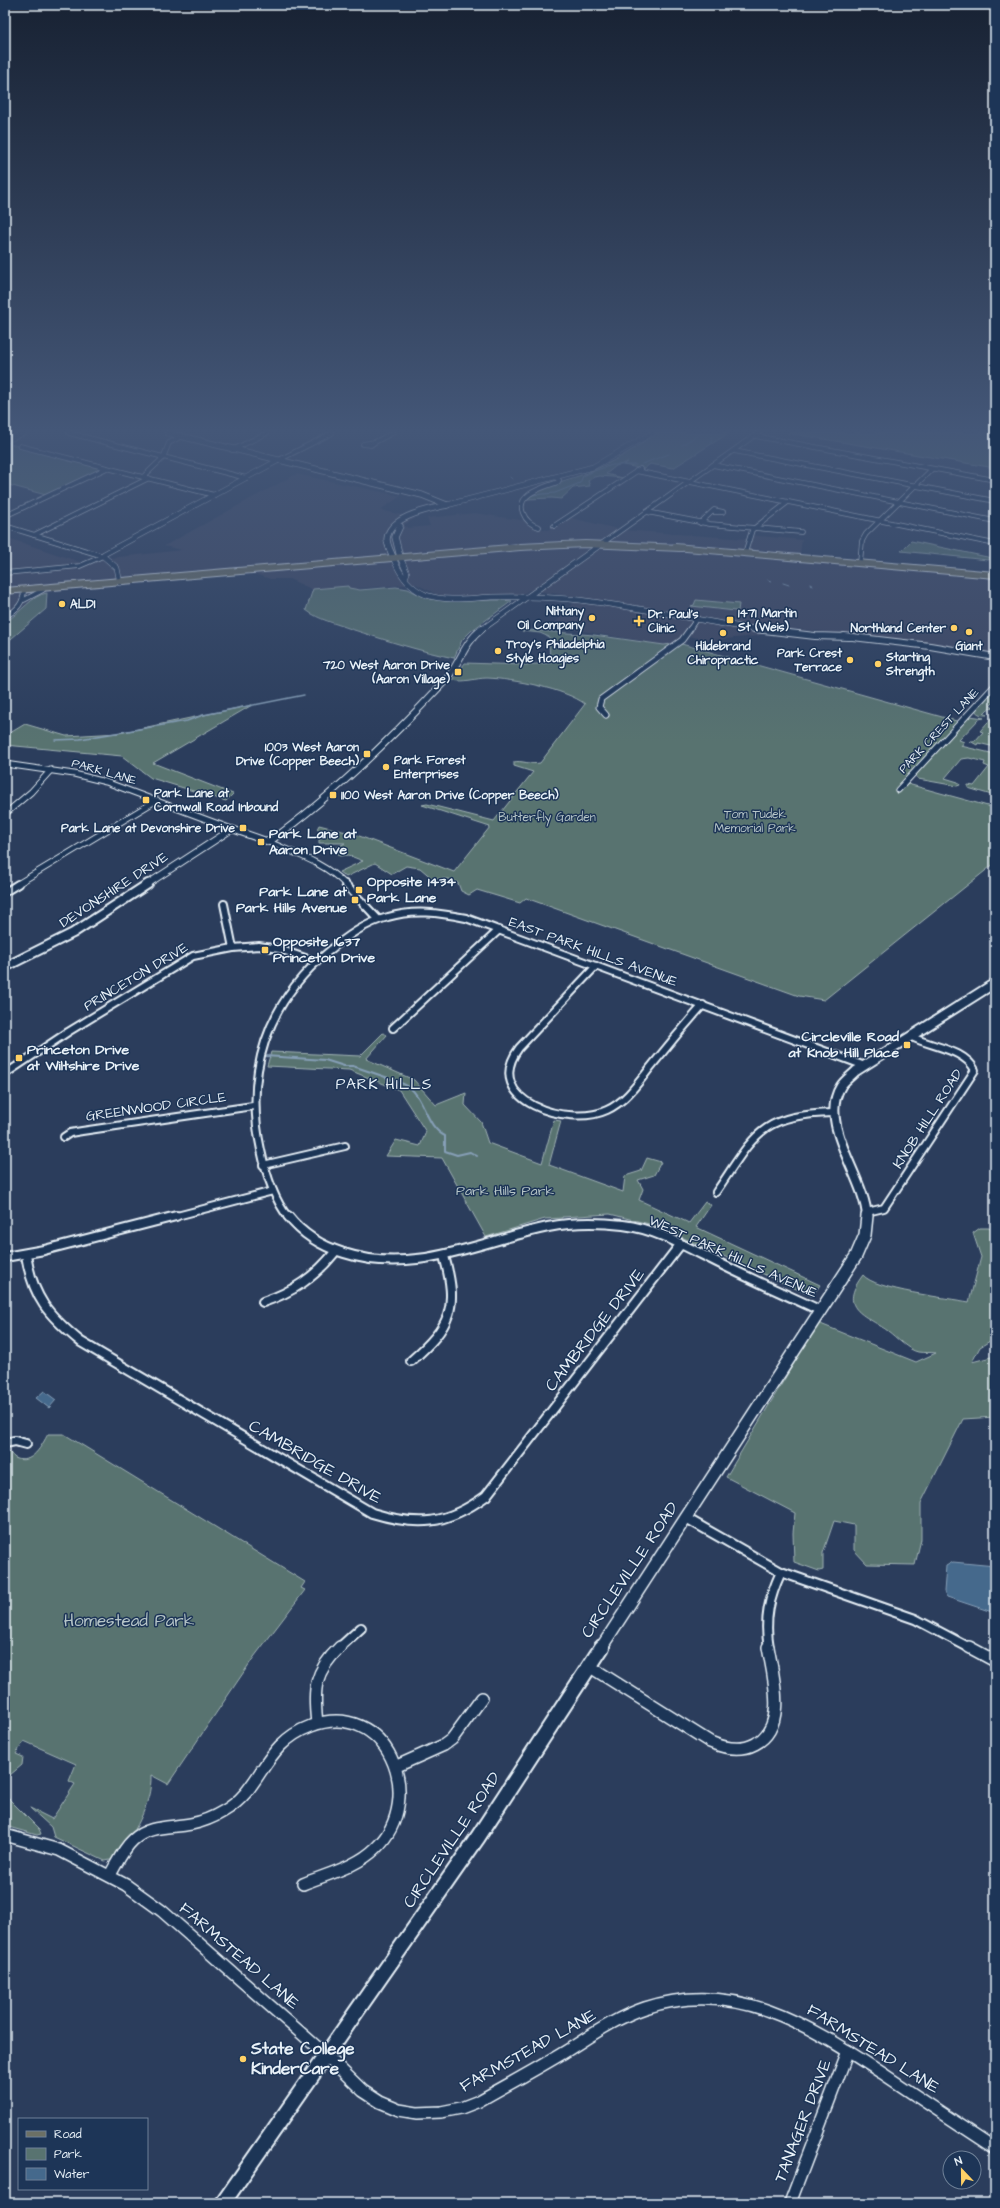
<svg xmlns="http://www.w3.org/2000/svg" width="1000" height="2208" font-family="'Architects Daughter',sans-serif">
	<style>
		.built { fill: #3c4763 }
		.green { fill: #587370; stroke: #a0b2b4 }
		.water { fill: #45698c; stroke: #869fb7 }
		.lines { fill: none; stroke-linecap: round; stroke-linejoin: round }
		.stream-far2 { stroke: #869fb7; stroke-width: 1 }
		.stream-far1 { stroke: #869fb7; stroke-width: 1.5 }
		.stream { stroke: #869fb7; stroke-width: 2 }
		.minor-far4-casing { stroke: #e8f1f8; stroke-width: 5.5 }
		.minor-far3-casing { stroke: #e8f1f8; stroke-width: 7 }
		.minor-far2-casing { stroke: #e8f1f8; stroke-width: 10 }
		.minor-far1-casing { stroke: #e8f1f8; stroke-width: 12 }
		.minor-casing { stroke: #e8f1f8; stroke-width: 14 }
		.tertiary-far4-casing { stroke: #e8f1f8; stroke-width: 6 }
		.tertiary-far3-casing { stroke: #e8f1f8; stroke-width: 8 }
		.tertiary-far2-casing { stroke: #e8f1f8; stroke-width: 12 }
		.tertiary-far1-casing { stroke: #e8f1f8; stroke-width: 14 }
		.tertiary-casing { stroke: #e8f1f8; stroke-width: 18 }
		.secondary-casing { stroke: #e8f1f8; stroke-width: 7 }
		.primary-casing { stroke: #e8f1f8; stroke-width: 8 }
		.minor-far4 { stroke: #1d3557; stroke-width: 4 }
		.minor-far3 { stroke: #1d3557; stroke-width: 5 }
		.minor-far2 { stroke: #1d3557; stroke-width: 6 }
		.minor-far1 { stroke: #1d3557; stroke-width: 8 }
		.minor { stroke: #1d3557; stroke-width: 11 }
		.tertiary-far4 { stroke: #1d3557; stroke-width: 5 }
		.tertiary-far3 { stroke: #1d3557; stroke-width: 6 }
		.tertiary-far2 { stroke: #1d3557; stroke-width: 8 }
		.tertiary-far1 { stroke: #1d3557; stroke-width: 11 }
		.tertiary { stroke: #1d3557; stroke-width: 14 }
		.secondary { stroke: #1d3557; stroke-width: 5.5 }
		.primary { stroke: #6c7065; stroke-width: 6 }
		.poi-dot { fill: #ffd166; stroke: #1d3557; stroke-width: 1.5 }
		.labels { text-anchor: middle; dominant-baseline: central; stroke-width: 3; stroke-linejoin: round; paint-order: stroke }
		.far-poi-label { font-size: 12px; font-weight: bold; fill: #e8f1f8; stroke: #1d3557; text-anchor: start }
		.far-street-label { font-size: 12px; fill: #e8f1f8; stroke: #1d3557 }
		.far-park-label { font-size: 12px; fill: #b6c5c8; stroke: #1d3557 }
		.poi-label { font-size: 14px; font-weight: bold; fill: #e8f1f8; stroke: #1d3557; text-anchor: start }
		.street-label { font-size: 14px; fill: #e8f1f8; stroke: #1d3557 }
		.park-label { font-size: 14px; fill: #b6c5c8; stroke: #1d3557 }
		.neighbourhood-label { font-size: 15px; letter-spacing: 1px; fill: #e8f1f8; stroke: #1d3557 }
		.near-street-label { font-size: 17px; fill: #e8f1f8; stroke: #1d3557 }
		.near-park-label { font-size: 17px; fill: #b6c5c8; stroke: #1d3557 }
		.near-poi-label { font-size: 17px; font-weight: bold; fill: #e8f1f8; stroke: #1d3557; text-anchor: start }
	</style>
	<rect width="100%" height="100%" fill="#2b3d5c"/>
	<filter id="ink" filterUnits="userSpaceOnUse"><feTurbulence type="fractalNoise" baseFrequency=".025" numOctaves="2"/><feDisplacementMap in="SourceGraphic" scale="8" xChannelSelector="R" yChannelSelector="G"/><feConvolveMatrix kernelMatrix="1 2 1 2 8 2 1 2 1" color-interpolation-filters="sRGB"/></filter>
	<g filter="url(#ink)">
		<!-- built -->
		<polygon class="built" points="296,474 401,496 380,510 416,518 404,525 408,528 430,526 427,518 475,513 527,521 539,528 548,530 567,517 622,530 747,539 749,535 802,540 799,561 995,579 995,655 859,635 793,629 791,633 764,630 762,634 757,636 713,640 686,636 678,643 664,645 552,626 579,597 529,590 523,594 453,597 436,594 416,584 318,592 289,579 270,579 251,573 47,592 20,612 5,613 5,537 86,564 110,558 182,550 164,546"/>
		<!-- green -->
		<g class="green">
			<path d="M654,433h75l-56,35 -23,-4 -6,5 -21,-4 5,-3 -12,4 -10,8 17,4 -23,-2 -6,1 -6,4 2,5 -17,2 -12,11 -9,-1 -24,1c8,-13 46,-20 61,-27 22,-9 48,-23 65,-39z"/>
			<polygon points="788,433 995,433 995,468"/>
			<polygon points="8,443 14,445 102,468 46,495 5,484 5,444"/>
			<polygon points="911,541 992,558 988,560 901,551"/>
			<path d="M348,586l1,2 11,2 36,-3 12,2 16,8 24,4 53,-1 11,1 -41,30 -9,9 -8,18c-35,-7 -69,-18 -103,-29 -16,-6 -32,-9 -45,-19l7,-21z"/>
			<path d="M47,593l-1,16 -41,35v-22c16,-9 27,-27 42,-29z"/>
			<polygon points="696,600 739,604 738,611 735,611 691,606 694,605"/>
			<path d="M527,630l67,5 70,10 14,-2 282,79 -56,61 91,25v55l-171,137 -25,-4 -273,-98 -6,5 -43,-13 -8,5 -8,-4 -3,-8 -9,-4h-16l-13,-11 -14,-2 -14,8 -17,-11 -29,14 -7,-5 24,-11 -15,-6 -9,1 -3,-8 9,-5h-26v-3l8,-5 -10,-6 2,-4 35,9 100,38 36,-45 -68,-22 5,-1 67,17 39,-49 -19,-6v-4c7,-2 17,3 26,1l45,-59c-19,-15 -73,-25 -98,-26 -11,0 -23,5 -34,2l12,-17 59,2 26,-2 -1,-26 -9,-4 -18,-2z"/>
			<path d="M995,689v12l-5,5 4,2 -6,1 -4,4 3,2c-5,0 -9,0 -12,-5z"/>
			<polygon points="252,705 153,763 233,794 226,801 151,778 122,756 5,745 5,736 25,724 66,736 119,733"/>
			<polygon points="995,714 995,747 978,743 977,745 970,741 975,741 983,732 980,731"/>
			<polygon points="970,716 984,718 979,719 959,740 964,742 961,746 995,754 995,796 968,788 968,785 974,786 989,767 984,765 985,762 969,758 961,759 945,778 958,782 960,785 957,786 918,779 915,775"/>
			<polygon points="383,1033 387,1035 366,1059 414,1080 436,1105 466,1093 465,1105 481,1122 488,1143 542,1163 554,1120 561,1121 549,1165 623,1192 625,1176 641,1171 647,1158 661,1162 654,1175 638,1180 643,1189 639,1200 689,1223 705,1202 711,1205 696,1227 820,1285 812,1296 657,1226 610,1214 562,1217 562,1218 545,1219 486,1237 442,1158 386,1156 396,1140 420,1146 426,1132 399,1090 349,1070 267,1066 271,1052 360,1056"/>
			<path d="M980,1228h9l6,4v106l-15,9 -8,15 23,-6v61l-32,2 -42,84v36l-6,26 -48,-1 -13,-14v-25l-20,-4 -11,32v17l-4,1 -25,-9 -1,-29 2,-20 -69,-36 92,-154 98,39 20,-9c-5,-1 -12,0 -18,-1 -10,-2 -22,-15 -30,-21 -24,-17 -51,-22 -25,-56 12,15 85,23 106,27l12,-45 -8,-24z"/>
			<path d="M48,1434h16l241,148 -4,6 4,2 -51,67 -86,127 -17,-9c1,30 -18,60 -35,84l-11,2 -51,-24 -3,-10 -21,-19 22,11 23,-35 -6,-3 7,-17 -52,-23 -8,13 7,3 -1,8 -12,10 -5,1v-326c5,1 6,5 10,8 17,8 27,-13 33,-24z"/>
			<polygon points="5,1795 39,1829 41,1834 37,1835 5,1826"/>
		</g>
		<!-- water -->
		<g class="water">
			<polygon points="44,1391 56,1400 49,1408 36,1398"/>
			<polygon points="953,1562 995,1566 995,1613 947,1597 944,1592 946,1566"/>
		</g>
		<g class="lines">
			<!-- stream-far2 -->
			<g class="stream-far2">
				<polyline points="711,443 712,437"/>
				<polyline points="682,445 701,433"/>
				<polyline points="642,464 669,454"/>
				<polyline points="594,471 612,465 636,465"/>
				<polyline points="510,477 512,479"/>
				<polyline points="532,495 555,493 580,483 583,476 592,472"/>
				<polyline points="768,580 771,581"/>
				<polyline points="783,583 789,585"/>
				<polyline points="810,584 813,586"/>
			</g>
			<!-- stream-far1 -->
			<polyline class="stream-far1" points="55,740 80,739 187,721 203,715 304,695"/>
			<!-- stream -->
			<path class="stream" d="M265,1056l60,4 19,6h9c11,4 48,15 56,21 16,12 17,40 36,49v15l12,4 13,-3 7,4"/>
			<defs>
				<g id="minor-far4">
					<polyline points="69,433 246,478"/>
					<polyline points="755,436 995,480"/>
					<polygon points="375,442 371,445 363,444"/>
					<polyline points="375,442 392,433"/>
					<polyline points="20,446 214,495"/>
					<polyline points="232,450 267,433"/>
					<polyline points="734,451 995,501"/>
					<polyline points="277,461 332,433"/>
					<polyline points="713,465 995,521"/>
					<polyline points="636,471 995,544"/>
					<polyline points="143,477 163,458 169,443 182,436"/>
					<polyline points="647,512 710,524 801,532"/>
					<polyline points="5,516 107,468"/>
					<polyline points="700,523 714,510 723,512 714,512"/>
					<polyline points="5,526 103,556"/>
					<polyline points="554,526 640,469"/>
					<path d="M539,527c-8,-2 -13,-6 -16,-14 -8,-19 22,-26 35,-31l1,-2 -4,-3"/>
					<polyline points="34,535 149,478"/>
					<polyline points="600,545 758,433"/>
					<polyline points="745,553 752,530 788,502"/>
					<polyline points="860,563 862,541 866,534 932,469"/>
					<polyline points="5,573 80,566 103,556"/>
					<polyline points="24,600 43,590"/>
					<path d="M5,617c12,-7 19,-14 19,-28"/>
					<polyline points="689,630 697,618"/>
				</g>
				<g id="minor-far3">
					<polyline points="606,715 599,707 601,699 682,640 690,629"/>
					<polyline points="5,764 74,774 106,782 232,829"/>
					<polyline points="898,790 995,685"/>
					<polyline points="5,814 31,792 51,770"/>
					<path d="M269,842c27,12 56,21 77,43"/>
					<polyline points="16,885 157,800"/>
				</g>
				<g id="minor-far2">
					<polyline points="345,884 378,919"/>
					<polyline points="5,892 18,884"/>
					<polyline points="224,904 233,948"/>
					<path d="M596,966l-77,82c-39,53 50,80 88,62 20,-9 33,-30 47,-47 16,-20 32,-39 49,-58"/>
					<polyline points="393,1028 499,930"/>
					<polyline points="5,1074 68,1032 193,956 233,948 259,946 279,949 317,962"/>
					<polyline points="64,1137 70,1133 82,1131 253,1106"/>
					<polyline points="263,1165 345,1146"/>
					<path d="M716,1192c39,-57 43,-77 117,-79"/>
					<path d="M867,1212l17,-4 91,-138c-11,-21 -43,-23 -63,-33"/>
					<polyline points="173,1217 273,1191"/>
					<path d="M288,1217c-15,-19 -22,-43 -27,-67 -17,-77 6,-148 67,-198 18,-15 37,-29 60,-35 26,-8 52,-4 78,1l399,148"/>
				</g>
				<g id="minor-far1">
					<path d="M288,1216c15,19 33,30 56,37 70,23 136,-12 204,-26 24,-5 50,-5 75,-2 35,4 69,25 100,40 32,16 64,30 96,45"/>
					<path d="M26,1255c7,43 22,60 55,87l291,171c46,14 74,12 114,-17l194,-251"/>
					<polyline points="5,1257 44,1250 176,1216"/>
					<path d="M263,1302c30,-10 52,-25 72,-50"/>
					<path d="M411,1361c40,-35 48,-53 33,-105"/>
					<polyline points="5,1443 15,1441 26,1444"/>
					<polyline points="686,1518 781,1572 915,1619 970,1648"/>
					<polyline points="339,1648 361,1628"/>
					<path d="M769,1648c-5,-29 0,-50 12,-76"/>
				</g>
				<g id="minor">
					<polyline points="969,1647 995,1661"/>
					<path d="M589,1666l121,76c14,6 30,10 45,2 33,-17 18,-68 13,-97"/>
					<path d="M317,1723c-4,-34 -3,-51 23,-76"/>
					<polyline points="397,1766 444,1745 452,1739 482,1698"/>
					<path d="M5,1835l54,15 67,35 36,26 164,144 37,36 17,11 19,8 18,3 24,-1 20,-4 18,-7c28,-16 56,-31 84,-48 26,-16 52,-35 82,-45 91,-30 163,17 237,65 37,25 75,50 113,75"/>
					<path d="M110,1875c7,-12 13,-26 23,-35 16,-15 37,-12 58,-16 11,-2 23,-7 33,-13 39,-22 38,-67 87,-85 75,-28 117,72 65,122 -19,19 -49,26 -73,36"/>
					<polyline points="790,2203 848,2051"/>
				</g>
				<g id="tertiary-far4">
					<polyline points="5,441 24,433"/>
					<polyline points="447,505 593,467 652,433"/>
					<path d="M393,557c6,16 16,31 33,38 21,7 44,3 66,2 26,-1 51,0 77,2 64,6 128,22 192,31"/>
					<polyline points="400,557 407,573 405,578"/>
					<polyline points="120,583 117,568 103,556 104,554 277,461"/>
					<polyline points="481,630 600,545"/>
				</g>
				<g id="tertiary-far3">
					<polyline points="754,629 815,636 850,637"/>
					<polyline points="844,636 930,646 995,657"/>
					<path d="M146,885l86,-56 37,13c64,-46 121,-102 175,-160 15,-16 20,-40 38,-53"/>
				</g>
				<g id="tertiary-far2">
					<polyline points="5,967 73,933 148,884"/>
					<path d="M867,1217c-2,-40 -50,-93 -26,-131 3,-5 10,-10 15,-15l139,-88"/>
				</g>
				<polyline id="tertiary-far1" points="601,1648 856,1256 865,1235 867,1216"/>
				<polyline id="tertiary" points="223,2203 478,1837 602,1647"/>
				<g id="secondary">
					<polyline points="168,433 422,495 447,505"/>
					<polyline points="400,526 395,537 400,557"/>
					<path d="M393,557c-2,-5 -6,-12 -6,-18 2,-23 43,-30 60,-34"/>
				</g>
				<g id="primary">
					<polyline points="675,547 995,575"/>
					<polyline points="5,591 520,547 585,544 681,548"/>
				</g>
			</defs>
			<!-- minor-far4 casing -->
			<use href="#minor-far4" class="minor-far4-casing"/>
			<!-- minor-far3 casing -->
			<use href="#minor-far3" class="minor-far3-casing"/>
			<!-- minor-far2 casing -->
			<use href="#minor-far2" class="minor-far2-casing"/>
			<!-- minor-far1 casing -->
			<use href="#minor-far1" class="minor-far1-casing"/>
			<!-- minor casing -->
			<use href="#minor" class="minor-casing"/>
			<!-- tertiary-far4 casing -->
			<use href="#tertiary-far4" class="tertiary-far4-casing"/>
			<!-- tertiary-far3 casing -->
			<use href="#tertiary-far3" class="tertiary-far3-casing"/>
			<!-- tertiary-far2 casing -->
			<use href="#tertiary-far2" class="tertiary-far2-casing"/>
			<!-- tertiary-far1 casing -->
			<use href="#tertiary-far1" class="tertiary-far1-casing"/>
			<!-- tertiary casing -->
			<use href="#tertiary" class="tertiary-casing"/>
			<!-- secondary casing -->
			<use href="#secondary" class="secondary-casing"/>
			<!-- primary casing -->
			<use href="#primary" class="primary-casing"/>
			<!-- minor-far4 -->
			<use href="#minor-far4" class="minor-far4"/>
			<!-- minor-far3 -->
			<use href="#minor-far3" class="minor-far3"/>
			<!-- minor-far2 -->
			<use href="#minor-far2" class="minor-far2"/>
			<!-- minor-far1 -->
			<use href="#minor-far1" class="minor-far1"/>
			<!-- minor -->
			<use href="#minor" class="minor"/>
			<!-- tertiary-far4 -->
			<use href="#tertiary-far4" class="tertiary-far4"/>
			<!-- tertiary-far3 -->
			<use href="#tertiary-far3" class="tertiary-far3"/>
			<!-- tertiary-far2 -->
			<use href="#tertiary-far2" class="tertiary-far2"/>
			<!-- tertiary-far1 -->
			<use href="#tertiary-far1" class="tertiary-far1"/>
			<!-- tertiary -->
			<use href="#tertiary" class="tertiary"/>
			<!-- secondary -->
			<use href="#secondary" class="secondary"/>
			<!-- primary -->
			<use href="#primary" class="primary"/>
		</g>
	</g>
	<!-- sky -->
	<linearGradient id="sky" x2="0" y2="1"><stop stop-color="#182233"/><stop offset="0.58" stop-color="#445778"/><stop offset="1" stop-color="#445778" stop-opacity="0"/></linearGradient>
	<rect width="1000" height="742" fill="url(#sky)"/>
	<!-- markers -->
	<g class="poi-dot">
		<circle cx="62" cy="604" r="4"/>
		<circle cx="592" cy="618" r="4"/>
		<rect x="726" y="616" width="8" height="8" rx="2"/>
		<path d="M637 615h4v4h4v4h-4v4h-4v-4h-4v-4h4z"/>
		<circle cx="954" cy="628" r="4"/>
		<circle cx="969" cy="632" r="4"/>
		<circle cx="723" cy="633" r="4"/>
		<circle cx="498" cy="651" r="4"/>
		<circle cx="850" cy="660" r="4"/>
		<circle cx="878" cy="664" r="4"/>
		<rect x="454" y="668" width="8" height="8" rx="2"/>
		<rect x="363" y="750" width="8" height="8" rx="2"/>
		<circle cx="386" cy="767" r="4"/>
		<rect x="329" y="791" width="8" height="8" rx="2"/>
		<rect x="142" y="796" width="8" height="8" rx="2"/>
		<rect x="239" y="824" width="8" height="8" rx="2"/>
		<rect x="257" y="838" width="8" height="8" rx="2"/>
		<rect x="355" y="886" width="8" height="8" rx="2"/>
		<rect x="351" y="896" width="8" height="8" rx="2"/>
		<rect x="261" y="946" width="8" height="8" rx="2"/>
		<rect x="903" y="1041" width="8" height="8" rx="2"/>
		<rect x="15" y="1054" width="8" height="8" rx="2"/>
		<circle cx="243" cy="2059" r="4"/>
	</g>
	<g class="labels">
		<!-- far-poi labels -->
		<g class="far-poi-label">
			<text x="70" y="604">ALDI</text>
			<text x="584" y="611" text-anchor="end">Nittany<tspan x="584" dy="14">Oil Company</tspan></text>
			<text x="738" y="613">1471 Martin<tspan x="738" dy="14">St (Weis)</tspan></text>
			<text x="648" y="614">Dr. Paul's<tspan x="648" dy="14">Clinic</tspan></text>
			<text x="946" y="628" text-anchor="end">Northland Center</text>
			<text x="506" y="644">Troy's Philadelphia<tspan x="506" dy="14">Style Hoagies</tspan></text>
			<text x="723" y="646" text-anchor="middle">Hildebrand<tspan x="723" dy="14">Chiropractic</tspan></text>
			<text x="969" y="646" text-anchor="middle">Giant</text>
			<text x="842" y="653" text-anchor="end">Park Crest<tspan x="842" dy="14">Terrace</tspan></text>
			<text x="886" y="657">Starting<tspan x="886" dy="14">Strength</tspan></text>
			<text x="450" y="665" text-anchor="end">720 West Aaron Drive<tspan x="450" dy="14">(Aaron Village)</tspan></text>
			<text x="359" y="747" text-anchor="end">1003 West Aaron<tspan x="359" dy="14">Drive (Copper Beech)</tspan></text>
			<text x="394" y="760">Park Forest<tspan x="394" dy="14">Enterprises</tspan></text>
			<text x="154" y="793">Park Lane at<tspan x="154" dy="14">Cornwall Road Inbound</tspan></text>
			<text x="341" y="795">1100 West Aaron Drive (Copper Beech)</text>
			<text x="235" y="828" text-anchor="end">Park Lane at Devonshire Drive</text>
		</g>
		<!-- far-street labels -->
		<g class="far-street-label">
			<text transform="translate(939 731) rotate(-47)">PARK CREST LANE</text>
			<text transform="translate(104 772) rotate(16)">PARK LANE</text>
		</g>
		<!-- far-park labels -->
		<g class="far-park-label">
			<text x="755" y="814">Tom Tudek<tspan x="755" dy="14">Memorial Park</tspan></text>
			<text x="547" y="817">Butterfly Garden</text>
		</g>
		<!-- poi labels -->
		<g class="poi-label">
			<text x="269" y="834">Park Lane at<tspan x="269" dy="16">Aaron Drive</tspan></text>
			<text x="367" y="882">Opposite 1434<tspan x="367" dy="16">Park Lane</tspan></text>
			<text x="347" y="892" text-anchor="end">Park Lane at<tspan x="347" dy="16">Park Hills Avenue</tspan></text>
			<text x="273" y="942">Opposite 1637<tspan x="273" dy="16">Princeton Drive</tspan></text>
			<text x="899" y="1037" text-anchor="end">Circleville Road<tspan x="899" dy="16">at Knob Hill Place</tspan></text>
			<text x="27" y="1050">Princeton Drive<tspan x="27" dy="16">at Wiltshire Drive</tspan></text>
		</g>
		<!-- street labels -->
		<g class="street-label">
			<text transform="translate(114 890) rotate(-33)">DEVONSHIRE DRIVE</text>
			<text transform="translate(593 952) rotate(20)">EAST PARK HILLS AVENUE</text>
			<text transform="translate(136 977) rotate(-31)">PRINCETON DRIVE</text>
			<text transform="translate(156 1107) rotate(-8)">GREENWOOD CIRCLE</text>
			<text transform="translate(928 1119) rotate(-57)">KNOB HILL ROAD</text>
			<text transform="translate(733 1257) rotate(24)">WEST PARK HILLS AVENUE</text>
		</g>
		<!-- park labels -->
		<g class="park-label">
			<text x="505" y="1191">Park Hills Park</text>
		</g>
		<!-- neighbourhood labels -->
		<g class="neighbourhood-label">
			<text x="384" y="1084">PARK HILLS</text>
		</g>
		<!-- near-street labels -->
		<g class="near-street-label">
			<text transform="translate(595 1330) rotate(-52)">CAMBRIDGE DRIVE</text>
			<text transform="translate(315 1462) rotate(30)">CAMBRIDGE DRIVE</text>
			<text transform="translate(630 1570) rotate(-56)">CIRCLEVILLE ROAD</text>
			<text transform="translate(452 1840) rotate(-56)">CIRCLEVILLE ROAD</text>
			<text transform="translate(239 1956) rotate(41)">FARMSTEAD LANE</text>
			<text transform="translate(873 2049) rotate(32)">FARMSTEAD LANE</text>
			<text transform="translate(528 2051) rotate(-29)">FARMSTEAD LANE</text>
			<text transform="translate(803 2121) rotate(-69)">TANAGER DRIVE</text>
		</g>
		<!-- near-park labels -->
		<g class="near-park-label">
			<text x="129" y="1621">Homestead Park</text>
		</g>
		<!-- near-poi labels -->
		<g class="near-poi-label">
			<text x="251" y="2049">State College<tspan x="251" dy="20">KinderCare</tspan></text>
		</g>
	</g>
	<!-- margin -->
	<rect width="1000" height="2208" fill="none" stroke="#1d3557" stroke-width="20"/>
	<rect x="10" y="10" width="980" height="2188" fill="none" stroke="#e8f1f8" stroke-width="1.5" filter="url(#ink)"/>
	<!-- legend -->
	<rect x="18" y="2118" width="130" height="72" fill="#1d3557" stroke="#6e8097"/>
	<rect x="26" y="2131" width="20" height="6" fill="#6c7065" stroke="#6e8097"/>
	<text x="54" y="2138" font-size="12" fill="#e8f1f8">Road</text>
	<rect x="26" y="2148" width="20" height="12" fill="#587370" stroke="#6e8097"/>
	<text x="54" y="2158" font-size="12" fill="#e8f1f8">Park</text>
	<rect x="26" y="2168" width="20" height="12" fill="#45698c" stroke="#6e8097"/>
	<text x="54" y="2178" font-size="12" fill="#e8f1f8">Water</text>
	<!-- north arrow -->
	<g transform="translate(962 2170) rotate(338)"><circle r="19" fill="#1d3557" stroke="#6e8097"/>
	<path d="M0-3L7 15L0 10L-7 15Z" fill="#ffd166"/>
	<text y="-6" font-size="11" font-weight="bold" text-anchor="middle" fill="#e8f1f8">N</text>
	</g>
</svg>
